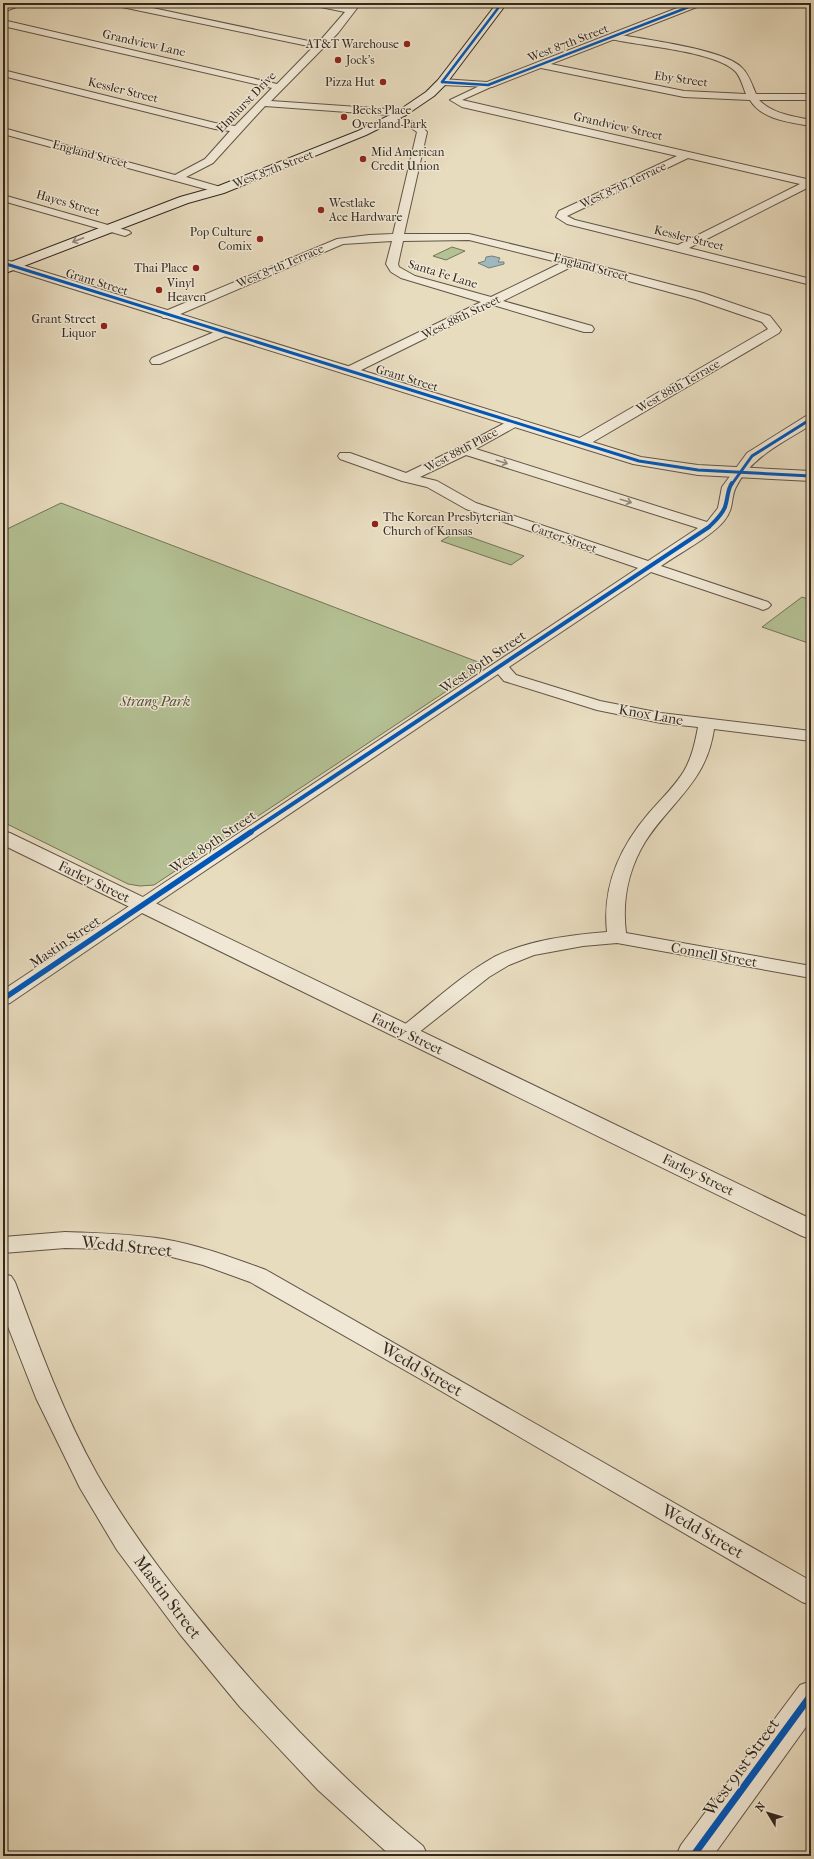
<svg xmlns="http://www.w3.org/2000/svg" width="814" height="1859" font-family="'IM FELL French Canon',serif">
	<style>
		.green { fill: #b4c194; stroke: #73745a }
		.water { fill: #9eb8be; stroke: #737e7e }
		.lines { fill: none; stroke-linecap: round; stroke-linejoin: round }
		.minor-casing { stroke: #605547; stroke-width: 2 }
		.tertiary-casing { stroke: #605547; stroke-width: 2 }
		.secondary-casing { stroke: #32281f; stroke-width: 2 }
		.minor { fill: #f0e8d5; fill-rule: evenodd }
		.tertiary { fill: #f0e8d5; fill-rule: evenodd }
		.secondary { fill: #f0e8d5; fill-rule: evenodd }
		.cycleway-far4-casing { stroke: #f0e8d5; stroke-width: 4 }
		.cycleway-far3-casing { stroke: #f0e8d5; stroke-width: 4.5 }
		.cycleway-far2-casing { stroke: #f0e8d5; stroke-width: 6 }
		.cycleway-far1-casing { stroke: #f0e8d5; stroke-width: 8 }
		.cycleway-casing { stroke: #f0e8d5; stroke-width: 10 }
		.cycleway-far4 { stroke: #0057b8; stroke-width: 2.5 }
		.cycleway-far3 { stroke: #0057b8; stroke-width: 3 }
		.cycleway-far2 { stroke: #0057b8; stroke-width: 4 }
		.cycleway-far1 { stroke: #0057b8; stroke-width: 5.5 }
		.cycleway { stroke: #0057b8; stroke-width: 7 }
		.oneway { stroke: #91887a }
		.poi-dot { fill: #8f2418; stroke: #f0e8d5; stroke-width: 1.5 }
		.labels { text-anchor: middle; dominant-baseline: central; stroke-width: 3; stroke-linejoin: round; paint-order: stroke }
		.far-street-label { font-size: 12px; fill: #32281f; stroke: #f0e8d5 }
		.far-poi-label { font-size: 12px; fill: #32281f; stroke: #f0e8d5; text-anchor: start }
		.street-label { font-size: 14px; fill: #32281f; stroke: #f0e8d5 }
		.park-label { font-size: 14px; font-style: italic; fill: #524e3c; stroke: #f0e8d5 }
		.near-street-label { font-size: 17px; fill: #32281f; stroke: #f0e8d5 }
	</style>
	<rect width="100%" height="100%" fill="#e8dcbf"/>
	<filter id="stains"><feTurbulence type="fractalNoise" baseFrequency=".005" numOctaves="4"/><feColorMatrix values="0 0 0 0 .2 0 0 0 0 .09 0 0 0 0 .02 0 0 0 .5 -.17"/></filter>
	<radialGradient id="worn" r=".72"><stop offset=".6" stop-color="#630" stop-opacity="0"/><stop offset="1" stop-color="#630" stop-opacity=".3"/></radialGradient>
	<!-- green -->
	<g class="green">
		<polygon points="452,247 465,251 446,260 433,256"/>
		<polygon points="61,503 486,665 154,885 140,886 128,884 3,822 3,531"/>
		<polygon points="456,532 524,556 511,565 441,541"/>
		<polygon points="802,597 811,600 811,644 762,627"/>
	</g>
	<!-- water -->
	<polygon class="water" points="492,256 500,258 498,262 504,262 504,264 489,268 478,263 485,261 486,257"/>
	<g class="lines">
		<defs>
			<g id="minor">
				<polygon points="14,3 27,3 3,12 3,6"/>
				<polygon points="113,3 129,3 318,43 345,12 311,5 310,3 326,3 349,8 353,3 361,3 338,33 271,101 402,110 407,113 402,116 265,106 213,163 186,177 224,188 225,190 224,192 220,193 3,134 3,128 175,175 205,159 230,131 215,129 3,76 3,70 215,123 235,126 272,88 3,26 3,20 277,84 313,47 117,6"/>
				<path d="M614,34c28,5 109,15 127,33 8,7 11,18 15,27h55v6h-52c14,14 33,16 52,20v6c-21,-4 -49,-6 -61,-26l-66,-3 -143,-29 -5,-3 5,-3 143,29 62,3c-3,-7 -5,-16 -10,-22 -19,-21 -97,-26 -125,-33v-4z"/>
				<path d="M488,82l5,3 -2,2 -29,13 349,80v6l-122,62 122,31v6l-244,-61 -11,-7 3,-6 118,-55 -215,-49 -12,-7zM688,158l112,26 -122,61 -103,-25 -8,-4z"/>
				<path d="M389,117c14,2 29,3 38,15l-23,102h65l108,26 126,33 67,23 11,14 -2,3 -193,113h-10l-2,-3 2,-3 192,-111 -6,-7 -67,-23 -122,-33 -70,35 89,25 2,3 -2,3h-8l-91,-27 -140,69h-8l-2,-3 2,-3 136,-66 -80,-24 -10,-6 -5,-8 6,-23 -49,3 -172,74h-8l-2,-3 2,-3 174,-73 32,-4 24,-1 24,-102 -9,-6 -22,-4 -2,-2zM469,240l92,23 -70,34 -76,-21 -16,-9 -1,-3 5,-23z"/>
				<polygon points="3,195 129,231 131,233 125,236 3,201"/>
				<polygon points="224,328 230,332 228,335 160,364 152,364 150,361 152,358"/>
				<path d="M811,415v10c-27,17 -60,32 -75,62 -6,12 -1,20 -12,34 -12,15 -46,33 -63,45l107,36 3,3 -3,3 -5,2 -5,-2 -107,-36 -142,95 7,8 84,26 61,12 150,18v10l-97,-12c-8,54 -42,71 -69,113 -17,28 -23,60 -19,91l185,33v12l-194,-35 -34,3 -49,9 -25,10 -20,12 -76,60 -7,2 -7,-2 -3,-4 3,-4c31,-24 61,-53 95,-72 34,-17 76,-22 113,-25 -5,-46 13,-85 42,-119 12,-14 26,-27 35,-42 8,-14 11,-28 14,-44l-37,-4 -64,-13 -93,-29 -6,-7 -350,235 -138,94 -7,2v-15l635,-422 -172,-59 -39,-22 -25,-6 -62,-22 -2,-3 2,-3h10l56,20 54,-26 54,-29 5,1 2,3 -2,3 -43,24 231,73 11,-14 4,-21 25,-34 59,-37zM466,455l232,73 -50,33 -172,-58 -39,-22 -17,-4z"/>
				<path d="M65,1232c33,1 66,2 98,7 36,6 70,19 103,31l545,311v24l-9,-3 -373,-218 -179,-102 -47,-17 -39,-10 -51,-6 -48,-1 -62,5v-16z"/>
				<path d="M3,1274l8,2 4,6c24,65 48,131 82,192 28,49 61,94 96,137 69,86 145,165 230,235l5,10h-37l-73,-66 -78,-83 -61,-74 -62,-83 -37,-62 -44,-90 -33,-84z"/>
			</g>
			<g id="tertiary">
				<polygon points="690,3 704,3 702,5 492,87 442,85 437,82 442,79 487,82"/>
				<polygon points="3,259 641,457 698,465 811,471 811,481 698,475 633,464 3,267"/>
				<polygon points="3,831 10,833 811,1219 811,1239 802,1236 3,845"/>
				<polygon points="811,1681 811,1720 713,1856 676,1856 681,1845 800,1685"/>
			</g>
			<polygon id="secondary" points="497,3 507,3 446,84 434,96 406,115 366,135 224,193 188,203 3,274 3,265 180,197 216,187 358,131 398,111 426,92 438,80"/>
		</defs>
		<!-- minor casing -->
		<use href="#minor" class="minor-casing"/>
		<!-- tertiary casing -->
		<use href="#tertiary" class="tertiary-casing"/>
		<!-- secondary casing -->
		<use href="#secondary" class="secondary-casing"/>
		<!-- minor -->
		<use href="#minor" class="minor"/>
		<!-- tertiary -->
		<use href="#tertiary" class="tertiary"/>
		<!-- secondary -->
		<use href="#secondary" class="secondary"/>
		<defs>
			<g id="cycleway-far4">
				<polyline points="442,82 488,85 699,3"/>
				<polyline points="442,82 502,3"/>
			</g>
			<g id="cycleway-far3">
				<polyline points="3,263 639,461 698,470 811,476"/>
				<polyline points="732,484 752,456 811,419"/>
			</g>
			<path id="cycleway-far2" d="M249,833l460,-306c6,-6 13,-12 16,-20 3,-8 2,-17 7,-24"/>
			<polyline id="cycleway-far1" points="3,999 251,832"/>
			<polyline id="cycleway" points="693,1856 811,1695"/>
		</defs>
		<!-- cycleway-far4 casing -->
		<use href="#cycleway-far4" class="cycleway-far4-casing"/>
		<!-- cycleway-far3 casing -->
		<use href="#cycleway-far3" class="cycleway-far3-casing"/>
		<!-- cycleway-far2 casing -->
		<use href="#cycleway-far2" class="cycleway-far2-casing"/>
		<!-- cycleway-far1 casing -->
		<use href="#cycleway-far1" class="cycleway-far1-casing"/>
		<!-- cycleway casing -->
		<use href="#cycleway" class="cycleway-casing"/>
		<!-- cycleway-far4 -->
		<use href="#cycleway-far4" class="cycleway-far4"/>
		<!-- cycleway-far3 -->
		<use href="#cycleway-far3" class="cycleway-far3"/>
		<!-- cycleway-far2 -->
		<use href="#cycleway-far2" class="cycleway-far2"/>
		<!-- cycleway-far1 -->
		<use href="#cycleway-far1" class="cycleway-far1"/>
		<!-- cycleway -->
		<use href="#cycleway" class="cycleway"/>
	</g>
	<!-- one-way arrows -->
	<defs><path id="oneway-shaft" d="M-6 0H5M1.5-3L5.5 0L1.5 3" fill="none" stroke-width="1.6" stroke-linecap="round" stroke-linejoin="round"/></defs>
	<g class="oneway">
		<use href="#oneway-shaft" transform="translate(78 240) rotate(159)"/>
		<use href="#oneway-shaft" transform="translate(502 462) rotate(17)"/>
		<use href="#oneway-shaft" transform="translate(626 501) rotate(17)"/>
	</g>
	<!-- markers -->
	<g class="poi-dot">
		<circle cx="407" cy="44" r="4"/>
		<circle cx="338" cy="60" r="4"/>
		<circle cx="383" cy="82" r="4"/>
		<circle cx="344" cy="117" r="4"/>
		<circle cx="363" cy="159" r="4"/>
		<circle cx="321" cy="210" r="4"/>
		<circle cx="260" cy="239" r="4"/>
		<circle cx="196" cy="268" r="4"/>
		<circle cx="159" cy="290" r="4"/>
		<circle cx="104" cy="326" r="4"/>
		<circle cx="375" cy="524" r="4"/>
	</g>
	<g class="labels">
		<!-- far-street labels -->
		<g class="far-street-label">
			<text transform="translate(144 43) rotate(13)">Grandview Lane</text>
			<text transform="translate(568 43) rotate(-21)">West 87th Street</text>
			<text transform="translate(681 79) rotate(8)">Eby Street</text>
			<text transform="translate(123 90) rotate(14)">Kessler Street</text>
			<text transform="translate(246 102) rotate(-46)">Elmhurst Drive</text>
			<text transform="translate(618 126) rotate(13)">Grandview Street</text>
			<text transform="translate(90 154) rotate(15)">England Street</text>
			<text transform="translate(273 169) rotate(-21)">West 87th Street</text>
			<text transform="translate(623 185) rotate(-25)">West 87th Terrace</text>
			<text transform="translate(68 203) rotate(16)">Hayes Street</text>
			<text transform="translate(689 238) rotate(14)">Kessler Street</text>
			<text transform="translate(280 266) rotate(-23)">West 87th Terrace</text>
			<text transform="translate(591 267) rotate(15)">England Street</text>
			<text transform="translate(443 274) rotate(17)">Santa Fe Lane</text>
			<text transform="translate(97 282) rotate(17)">Grant Street</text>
			<text transform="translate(461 317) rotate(-26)">West 88th Street</text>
			<text transform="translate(407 378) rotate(17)">Grant Street</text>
			<text transform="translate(678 386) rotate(-30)">West 88th Terrace</text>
			<text transform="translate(461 450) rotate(-28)">West 88th Place</text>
			<text transform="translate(564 538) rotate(19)">Carter Street</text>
		</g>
		<!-- far-poi labels -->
		<g class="far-poi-label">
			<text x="399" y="44" text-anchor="end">AT&amp;T Warehouse</text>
			<text x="346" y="60">Jock's</text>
			<text x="375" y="82" text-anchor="end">Pizza Hut</text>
			<text x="352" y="110">Becks Place<tspan x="352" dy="14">Overland Park</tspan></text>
			<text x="371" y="152">Mid American<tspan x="371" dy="14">Credit Union</tspan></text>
			<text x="329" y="203">Westlake<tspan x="329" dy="14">Ace Hardware</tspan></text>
			<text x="252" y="232" text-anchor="end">Pop Culture<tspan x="252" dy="14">Comix</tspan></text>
			<text x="188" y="268" text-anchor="end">Thai Place</text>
			<text x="167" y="283">Vinyl<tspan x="167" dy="14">Heaven</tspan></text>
			<text x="96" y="319" text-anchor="end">Grant Street<tspan x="96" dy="14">Liquor</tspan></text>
			<text x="383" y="517">The Korean Presbyterian<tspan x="383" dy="14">Church of Kansas</tspan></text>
		</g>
		<!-- street labels -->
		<g class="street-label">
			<text transform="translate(483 662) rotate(-34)">West 89th Street</text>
			<text transform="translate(651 715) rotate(10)">Knox Lane</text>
			<text transform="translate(213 842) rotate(-34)">West 89th Street</text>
			<text transform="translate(94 882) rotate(26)">Farley Street</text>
			<text transform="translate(65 942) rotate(-34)">Mastin Street</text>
			<text transform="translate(714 955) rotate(10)">Connell Street</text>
			<text transform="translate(407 1034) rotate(26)">Farley Street</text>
			<text transform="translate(698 1175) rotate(26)">Farley Street</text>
		</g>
		<!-- park labels -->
		<g class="park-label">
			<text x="155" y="701">Strang Park</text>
		</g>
		<!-- near-street labels -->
		<g class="near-street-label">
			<text transform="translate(127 1246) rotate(6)">Wedd Street</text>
			<text transform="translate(422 1369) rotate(30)">Wedd Street</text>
			<text transform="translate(703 1531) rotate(30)">Wedd Street</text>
			<text transform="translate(168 1597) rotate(53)">Mastin Street</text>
			<text transform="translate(741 1767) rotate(-54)">West 91st Street</text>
		</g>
	</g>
	<!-- margin -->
	<rect width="814" height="1859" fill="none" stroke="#e8dcbf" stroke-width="16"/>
	<rect x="4" y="4" width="806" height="1851" fill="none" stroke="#32281f" stroke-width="2"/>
	<rect x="8" y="8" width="798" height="1843" fill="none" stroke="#32281f"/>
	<!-- north arrow -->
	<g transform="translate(768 1813) rotate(308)" stroke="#f0e8d5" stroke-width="3" paint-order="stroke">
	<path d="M0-3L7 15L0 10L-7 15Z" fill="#32281f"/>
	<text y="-6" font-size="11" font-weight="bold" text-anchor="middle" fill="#32281f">N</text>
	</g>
	<rect width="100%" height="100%" filter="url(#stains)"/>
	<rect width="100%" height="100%" fill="url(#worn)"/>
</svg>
